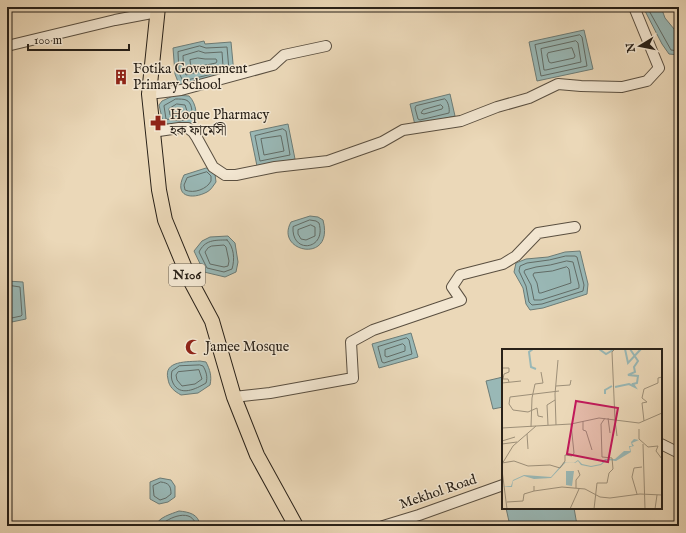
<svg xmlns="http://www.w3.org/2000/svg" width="686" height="533" font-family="'IM FELL English','Noto Serif Bengali',serif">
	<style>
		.water { fill: #99b8b6; stroke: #6c7c77 }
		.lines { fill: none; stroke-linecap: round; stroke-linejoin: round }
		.shore { stroke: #616c67; stroke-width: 1 }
		.minor-casing { stroke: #5a4f40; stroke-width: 12 }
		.highway-casing { stroke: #292118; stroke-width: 16 }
		.minor { stroke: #f2e6d1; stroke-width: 10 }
		.highway { stroke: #ebd8b8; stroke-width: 14 }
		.labels { text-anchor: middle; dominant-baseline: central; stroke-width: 3; stroke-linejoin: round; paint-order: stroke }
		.shield { fill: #f2e6d1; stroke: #655c50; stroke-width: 1 }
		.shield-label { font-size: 13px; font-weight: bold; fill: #292118 }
		.poi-label { font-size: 14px; fill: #292118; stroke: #f2e6d1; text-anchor: start }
		.street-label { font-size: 14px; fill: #292118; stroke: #f2e6d1 }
		.inset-river { fill: none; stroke: #99b8b6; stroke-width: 2 }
		.inset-road { fill: none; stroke: #9d8f78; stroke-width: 1 }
		.view { fill: #c2185b; fill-opacity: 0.15; stroke: #c2185b; stroke-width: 2 }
		.inset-edge { fill: none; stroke: #292118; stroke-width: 2 }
	</style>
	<rect width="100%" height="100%" fill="#ebd8b8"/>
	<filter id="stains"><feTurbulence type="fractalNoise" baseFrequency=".005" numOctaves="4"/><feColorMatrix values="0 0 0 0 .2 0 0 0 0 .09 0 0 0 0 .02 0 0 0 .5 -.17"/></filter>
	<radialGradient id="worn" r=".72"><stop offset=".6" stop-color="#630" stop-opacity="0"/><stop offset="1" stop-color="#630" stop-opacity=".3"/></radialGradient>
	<!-- water -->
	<g class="water">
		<polygon points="643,7 661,7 665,18 679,35 679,55 669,54 662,44"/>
		<polygon points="584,30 593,69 537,81 529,42"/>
		<polygon points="204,41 205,44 231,42 234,74 180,87 175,74 173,48"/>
		<polygon points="450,94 455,116 415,125 410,104"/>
		<path d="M175,95l14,1c4,4 6,9 7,15 0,2 1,7 0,9 -5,8 -25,5 -31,3l-3,-5 -3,-13 3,-4z"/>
		<polygon points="288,124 295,159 257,166 250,132"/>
		<path d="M206,168l5,1 4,5 1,8c-3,4 -5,8 -9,10 -15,8 -34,5 -23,-17z"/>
		<path d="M310,216l8,1 5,3c12,45 -49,32 -32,2z"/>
		<polygon points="228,236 235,243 238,262 236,272 225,277 204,272 194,251 202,241 210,237"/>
		<polygon points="580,251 588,284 587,294 543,308 530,310 526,304 523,288 514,272 516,263 526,259 548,257 565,252"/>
		<polygon points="7,281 23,282 26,319 7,323"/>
		<polygon points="411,333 418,357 379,368 372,344"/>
		<path d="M200,361l6,1c4,8 6,14 4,23l-12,8 -17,2c-7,-4 -12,-8 -13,-16 -5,-19 20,-17 32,-18z"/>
		<polygon points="503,377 503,407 493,409 486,381"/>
		<polygon points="160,478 171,480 175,486 175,497 168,502 159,504 150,499 150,482"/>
		<polygon points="506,508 574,508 577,525 571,526 510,526"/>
		<path d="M179,511c10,1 20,3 21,15h-45c4,-9 16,-12 24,-15z"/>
	</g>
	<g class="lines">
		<!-- shore -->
		<g class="shore">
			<polyline points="647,7 671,50 679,51"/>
			<polygon points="580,35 582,37 587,66 541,76 535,45"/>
			<polygon points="576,41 578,43 581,62 546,70 544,70 541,49"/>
			<polygon points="200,46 206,48 227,47 229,70 183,81 179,73 178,52"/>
			<polygon points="572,48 575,56 574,58 551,63 549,62 547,55 548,53"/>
			<polygon points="199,51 205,53 222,52 223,66 186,75 184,72 183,56"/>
			<polygon points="198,58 205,59 216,59 217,61 216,63 191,68 190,60"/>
			<path d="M176,99c3,0 8,0 10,1 6,2 7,13 5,18l-11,3 -14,-2 -2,-13z"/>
			<path d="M445,99c3,2 5,10 4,14l-29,7 -2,-1 -3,-11 1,-2z"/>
			<polygon points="177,104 185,105 187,111 186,115 180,116 170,115 169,109"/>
			<polygon points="441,105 443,107 442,109 424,114 421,113 423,110"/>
			<polygon points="283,129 286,131 290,155 260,161 255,136"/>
			<polygon points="281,136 284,151 264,155 261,139"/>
			<path d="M207,172l4,4v5c-4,8 -17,13 -26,9l-1,-5 3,-7z"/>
			<path d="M310,220l6,1 3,2c8,27 -28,32 -26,4z"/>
			<polygon points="311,225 315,227 315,236 306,240 301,239 298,234 298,230"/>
			<path d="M227,240c7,7 8,19 5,29l-8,3 -17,-4 -8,-16c6,-12 15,-12 28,-12z"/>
			<polygon points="212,246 224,245 226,247 229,261 228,266 224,267 210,264 205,252 208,248"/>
			<polygon points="566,256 575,256 577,257 584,285 583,291 542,304 532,305 529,302 526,286 519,271 520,266 527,263 549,260"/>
			<polygon points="567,261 573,262 579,285 579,288 541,300 534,300 531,285 524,272 525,270 536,267 550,265"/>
			<polygon points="567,267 569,269 571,283 541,293 539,293 537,283 533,275 534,273 552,271"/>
			<polyline points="7,285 20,287 22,315 21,316 7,319"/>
			<polygon points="407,338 409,340 412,354 384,363 382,362 378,347"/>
			<polygon points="403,344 405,346 405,351 387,357 385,356 385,350"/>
			<path d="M200,365l3,1c3,5 5,11 3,17 -10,6 -26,14 -33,0 -2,-4 -2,-8 -1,-12l7,-5z"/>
			<polygon points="199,370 202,379 195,384 182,386 177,380 176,375 178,372"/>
			<path d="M161,482c8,1 10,4 10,12l-5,4 -6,2 -6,-4 -1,-10z"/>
			<path d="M160,526c8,-9 33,-19 36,0"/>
		</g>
		<defs>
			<g id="minor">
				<polyline points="7,46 115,20 157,12"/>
				<polyline points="149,94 181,90 273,65 284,55 326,46"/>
				<polyline points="152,132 179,128 188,128 193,132 197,138 213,167 225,175 236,175 275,167 328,161 382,142 403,130 461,121 497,107 529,98 558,84 581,86 622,87 647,81 659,68 634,7"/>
				<polyline points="234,397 270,393 353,378 351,342 373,330 461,300 452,287 460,275 503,264 516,256 538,233 575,227"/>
				<polyline points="661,444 679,453"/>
				<polyline points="383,526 419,515 503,485"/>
			</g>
			<polyline id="highway" points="158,7 149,94 159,190 165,220 189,278 212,321 234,397 257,455 296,526"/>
		</defs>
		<!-- minor casing -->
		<use href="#minor" class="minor-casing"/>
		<!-- highway casing -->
		<use href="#highway" class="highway-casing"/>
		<!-- minor -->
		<use href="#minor" class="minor"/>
		<!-- highway -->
		<use href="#highway" class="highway"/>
	</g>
	<!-- icons -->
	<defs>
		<symbol id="building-bare" viewBox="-9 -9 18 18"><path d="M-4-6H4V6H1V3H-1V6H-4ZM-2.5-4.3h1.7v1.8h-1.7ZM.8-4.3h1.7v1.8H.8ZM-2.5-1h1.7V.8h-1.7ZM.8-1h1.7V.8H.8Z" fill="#8f2418" stroke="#f2e6d1" stroke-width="2.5" paint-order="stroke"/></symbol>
		<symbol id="pharmacy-bare" viewBox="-9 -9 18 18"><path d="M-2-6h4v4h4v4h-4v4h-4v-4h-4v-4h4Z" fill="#8f2418" stroke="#f2e6d1" stroke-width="2.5" paint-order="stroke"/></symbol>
		<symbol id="mosque-bare" viewBox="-9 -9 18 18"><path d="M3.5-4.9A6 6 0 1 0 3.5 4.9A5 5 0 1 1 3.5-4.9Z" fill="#8f2418" stroke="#f2e6d1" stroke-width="2.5" paint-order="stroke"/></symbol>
	</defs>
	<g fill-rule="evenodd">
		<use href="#building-bare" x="110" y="66" width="22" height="22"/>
		<use href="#pharmacy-bare" x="147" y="112" width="22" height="22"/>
		<use href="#mosque-bare" x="182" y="336" width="22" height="22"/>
	</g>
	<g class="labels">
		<!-- shield labels -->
		<rect class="shield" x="169" y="264" width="36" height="22" rx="3"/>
		<g class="shield-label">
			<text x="187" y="275">N106</text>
		</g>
		<!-- poi labels -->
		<g class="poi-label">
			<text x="133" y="69">Fotika Government<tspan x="133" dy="16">Primary School</tspan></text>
			<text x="170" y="115">Hoque Pharmacy<tspan x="170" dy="16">হক ফার্মেসী</tspan></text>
			<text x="205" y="347">Jamee Mosque</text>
		</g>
		<!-- street labels -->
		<g class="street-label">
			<text transform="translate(438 492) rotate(-19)">Mekhol Road</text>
		</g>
	</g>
	<!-- overview -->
	<g transform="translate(502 349)">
		<rect width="160" height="160" fill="#ebd8b8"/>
		<path d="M132,90l5,1 -7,3 2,3 -4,1 1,5 -15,9 -9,-1 -6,5 -10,2 -10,-2 -3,-4 -3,2 -9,-1 -15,16 -17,1 -10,-3 -11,5 -1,6h-10l9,-1 2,-6 11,-5 27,2 13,-15 10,1 4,-3 4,4 9,2 10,-2 4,-5h10l9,-8h6l-1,-5h3l-1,-4zM64,122h8l-2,15 -6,-1z" fill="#99b8b6"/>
		<path class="inset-river" d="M31,0l-4,3 2,15 5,2M97,0l7,5 7,-4M123,0l3,14 13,-14M113,38l14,-3 6,3 -2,-3 4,-1 1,-7 -10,-1 7,-3 -1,-5 4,-6 -8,-12M103,45v-4l7,-4"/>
		<path class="inset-road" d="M0,19h7v4l-5,2 -1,5h5l1,3M0,34l19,-2M54,37l14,-1 1,-5M41,68l-5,-1 -1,-8 -9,4 -15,-2 -4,-6 1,-7 49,-6M106,69l2,15M113,71l-3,-68 3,-3M113,71l2,16M81,72v9l3,1 6,19M142,72l-2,-18 5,-1 -5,-4 2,-9 14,-6v-5l4,-1M46,76l-1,-20 8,-5M54,76l-1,-31 3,-34M29,78l1,-29 3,-14 8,-1 -2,-11M0,79l34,-2M137,80v10l9,8 10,-1 -2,5 6,8M25,85l1,15M0,92l13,-4M0,95l15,-2M141,95l2,65M0,114l12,-2 14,5 22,-1 10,3 5,-7v-6l7,1 2,-3 -3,-29M0,115l11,-18 23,-20 35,-2 28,-6 40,5 23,-10M0,121l5,39M32,137v5l28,-4 23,2 15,8 10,1 30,-4 22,1M74,139v-8l4,-5 -2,-5M135,145l-5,-17 2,-9 8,-1M5,153l16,-1 1,-7 10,-3M68,160l9,-20M92,160l3,-26h10l2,-10 4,-4 -1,-11 -10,-1 -1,-33 4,-6M153,160l2,-14"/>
		<path class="view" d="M74,52l42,7 -10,54 -41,-8z"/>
		<rect width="160" height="160" class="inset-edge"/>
	</g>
	<!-- margin -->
	<rect width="686" height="533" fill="none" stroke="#ebd8b8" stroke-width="24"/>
	<rect x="8" y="8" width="670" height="517" fill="none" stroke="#292118" stroke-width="2"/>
	<rect x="12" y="12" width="662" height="509" fill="none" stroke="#292118"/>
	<!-- north arrow -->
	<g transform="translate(640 46) rotate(260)" stroke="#f2e6d1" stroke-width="3" paint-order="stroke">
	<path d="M0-3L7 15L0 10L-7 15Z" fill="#292118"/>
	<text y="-6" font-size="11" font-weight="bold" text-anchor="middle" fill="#292118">N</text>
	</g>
	<!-- scale -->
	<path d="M28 44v6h101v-6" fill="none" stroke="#292118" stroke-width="2"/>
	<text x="34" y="44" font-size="12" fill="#292118" stroke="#f2e6d1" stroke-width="3" paint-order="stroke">100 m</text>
	<rect width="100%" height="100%" filter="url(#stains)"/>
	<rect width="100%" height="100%" fill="url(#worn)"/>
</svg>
